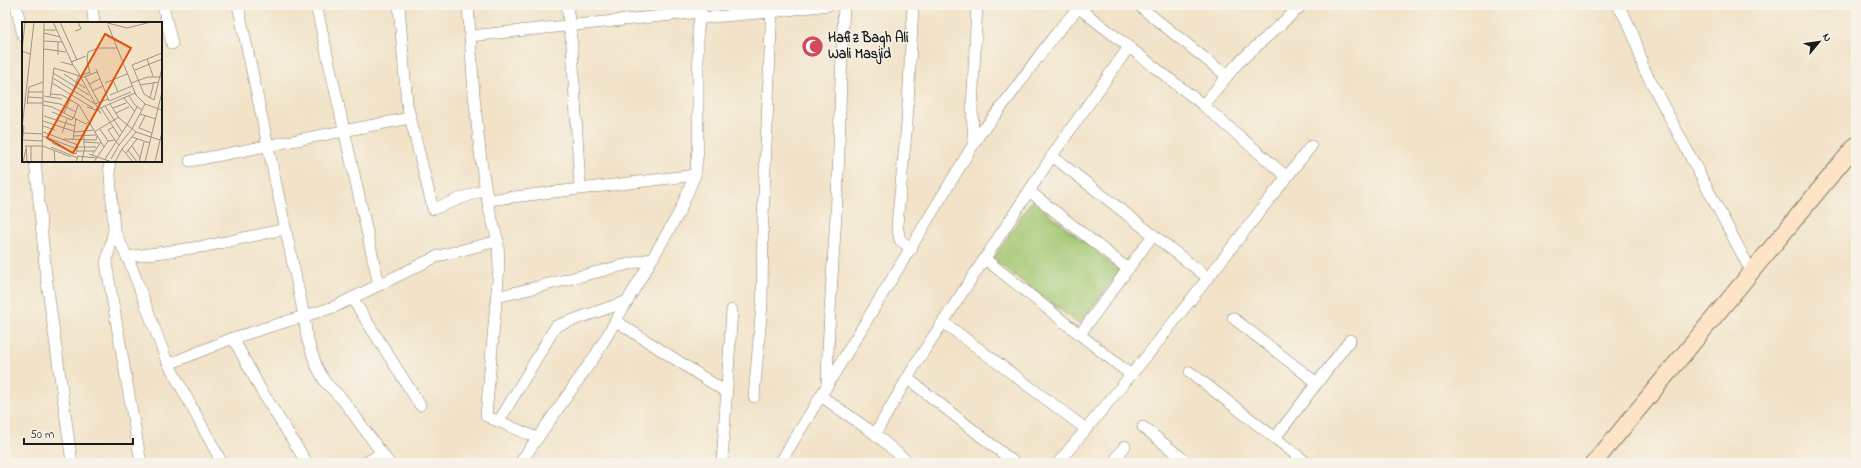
<svg xmlns="http://www.w3.org/2000/svg" width="1861" height="468" font-family="'Indie Flower',sans-serif">
	<style>
		.green { fill: #a2c772; stroke: #5f7247 }
		.lines { fill: none; stroke-linecap: round; stroke-linejoin: round }
		.street-casing { stroke: #878072; stroke-width: 12 }
		.secondary-casing { stroke: #878072; stroke-width: 18 }
		.street { stroke: #fff; stroke-width: 11 }
		.secondary { stroke: #fee4c6; stroke-width: 16 }
		.labels { text-anchor: middle; dominant-baseline: central; stroke-width: 3; stroke-linejoin: round; paint-order: stroke }
		.poi-label { font-size: 14px; font-weight: bold; fill: #1c1c1c; stroke: #f7f3e8; text-anchor: start }
		.inset-road { fill: none; stroke: #9c9383; stroke-width: 1 }
		.view { fill: #de560d; fill-opacity: 0.15; stroke: #de560d; stroke-width: 2 }
		.inset-edge { fill: none; stroke: #1c1c1c; stroke-width: 2 }
	</style>
	<rect width="100%" height="100%" fill="#f7f3e8"/>
	<filter id="ink" filterUnits="userSpaceOnUse"><feTurbulence type="fractalNoise" baseFrequency=".025" numOctaves="2"/><feDisplacementMap in="SourceGraphic" scale="8" xChannelSelector="R" yChannelSelector="G"/><feConvolveMatrix kernelMatrix="1 2 1 2 8 2 1 2 1" color-interpolation-filters="sRGB"/></filter>
	<filter id="wash" filterUnits="userSpaceOnUse"><feTurbulence type="fractalNoise" baseFrequency=".012" numOctaves="4" result="noise"/><feDisplacementMap in="SourceGraphic" scale="16" xChannelSelector="R" yChannelSelector="G"/><feGaussianBlur stdDeviation="0.9" result="paint"/><feColorMatrix in="noise" values="0 0 0 0 0 0 0 0 0 0 0 0 0 0 0 0 0 1.4 0 .05"/><feComposite in="paint" operator="in"/></filter>
	<g filter="url(#wash)">
		<rect width="100%" height="100%" fill="#f2e3c8"/>
		<!-- green -->
		<polygon class="green" points="1032,200 1120,271 1079,324 993,259"/>
	</g>
	<g filter="url(#ink)">
		<g class="lines">
			<defs>
				<g id="street">
					<polyline points="16,5 23,36"/>
					<polyline points="92,5 94,23"/>
					<polyline points="163,5 172,44"/>
					<polyline points="238,5 304,316 307,338 316,365 325,382 343,400 389,463"/>
					<polyline points="316,5 379,285"/>
					<polyline points="399,5 407,104 433,209 486,189"/>
					<polyline points="468,5 474,95 481,161 489,209 498,241 499,268 486,416 537,438"/>
					<polyline points="567,5 572,46 580,188"/>
					<polyline points="1138,5 1227,76"/>
					<path d="M1617,5c14,19 21,40 26,62l108,204"/>
					<polyline points="1079,8 1203,105 1287,177"/>
					<polyline points="700,18 772,12 828,5"/>
					<polyline points="470,36 701,12"/>
					<polyline points="1203,105 1238,63 1302,5"/>
					<polyline points="974,144 972,111 977,5"/>
					<polyline points="1052,156 1207,277"/>
					<polyline points="35,161 46,275 72,463"/>
					<polyline points="109,161 114,230 106,263 141,463"/>
					<polyline points="190,161 410,118"/>
					<polyline points="1029,191 1128,269"/>
					<polyline points="488,200 695,175"/>
					<polyline points="114,230 130,263 166,359 222,463"/>
					<polyline points="912,249 900,240 897,225 907,123 913,5"/>
					<polyline points="127,257 207,246 285,229"/>
					<polyline points="985,259 1131,375"/>
					<polyline points="497,297 653,258"/>
					<polyline points="352,298 420,405"/>
					<polyline points="1233,318 1317,383"/>
					<polyline points="616,321 726,392"/>
					<polyline points="943,322 1086,429"/>
					<polyline points="1080,334 1153,235"/>
					<polyline points="233,338 261,390 307,463"/>
					<polyline points="169,364 233,338 334,307 438,256 498,241"/>
					<polyline points="1190,372 1307,463"/>
					<polyline points="907,378 1015,463"/>
					<path d="M827,386c1,-70 8,-139 11,-209 2,-57 3,-115 6,-172"/>
					<polyline points="821,396 875,434 909,463"/>
					<polyline points="754,397 762,304 763,217 772,5"/>
					<polyline points="499,421 556,326 628,301"/>
					<polyline points="1143,427 1188,463"/>
					<polyline points="875,434 918,360 1058,147 1129,47"/>
					<polyline points="1275,438 1350,340"/>
					<polyline points="365,463 382,453"/>
					<polyline points="520,463 595,356 679,213 695,175 698,150 698,30 702,5"/>
					<polyline points="722,463 732,310"/>
					<path d="M780,463l201,-331c36,-40 62,-89 101,-127"/>
					<polyline points="1058,463 1150,352 1311,146"/>
					<polyline points="1113,463 1125,446"/>
				</g>
				<polyline id="secondary" points="1594,463 1856,145"/>
			</defs>
			<!-- street casing -->
			<use href="#street" class="street-casing"/>
			<!-- secondary casing -->
			<use href="#secondary" class="secondary-casing"/>
			<!-- street -->
			<use href="#street" class="street"/>
			<!-- secondary -->
			<use href="#secondary" class="secondary"/>
		</g>
	</g>
	<!-- icons -->
	<defs>
		<symbol id="mosque-disc" viewBox="-11 -11 22 22"><circle r="9.5" fill="#d1495b" stroke="#f7f3e8"/><path d="M3.5-4.9A6 6 0 1 0 3.5 4.9A5 5 0 1 1 3.5-4.9Z" fill="#fff"/></symbol>
	</defs>
	<g fill-rule="evenodd">
		<use href="#mosque-disc" x="800" y="34" width="25" height="25"/>
	</g>
	<g class="labels">
		<!-- poi labels -->
		<g class="poi-label">
			<text x="828" y="38">Hafiz Bagh Ali<tspan x="828" dy="16">Wali Masjid</tspan></text>
		</g>
	</g>
	<!-- overview -->
	<g transform="translate(22 22)">
		<rect width="140" height="140" fill="#f2e3c8"/>
		<path class="inset-road" d="M3,0l-3,29 8,3M31,0l20,43 7,10M38,0l17,38M82,0l23,6 24,-6M86,3l28,70 9,9 17,6M22,8h13M53,9l6,-2 -3,-7M22,11l16,4M22,19l18,1M22,27l22,3M140,31l-30,12 12,29 10,6 8,-32M36,33v-13M125,37l6,17M39,40l12,3M49,40l15,-6M74,47l13,32 22,-9M113,48l27,-11M31,51l36,22M42,52l21,14M68,52l-3,-14 1,-8 10,-4h19M58,54l21,38M63,54l14,27M31,56l42,26M59,56l16,-6M91,58l5,12M30,61l41,25M83,61l22,-9M109,61l17,-6h14M67,62l11,-5M118,63l19,-3M51,69l6,-16M70,69l11,-5M6,70h15M28,72l12,1 17,10 25,42M88,73l22,-9M22,74l18,3M107,74l6,9 7,5M6,75l15,1M28,75l4,-29 26,8 10,-4M102,76l11,14M128,76l4,-16M21,79l17,3 16,8M5,81h16M5,82l2,-17 14,-5M73,82l13,-5M88,82l9,14 17,14 24,8M21,83l9,2 34,17 2,-2M83,84l17,26M65,85l12,4M79,86l18,28M91,86l13,-5M76,87l37,-16M30,90l20,8 1,-3M42,91l6,-14M94,91l13,-6M118,92l16,5M22,94l31,10M123,94l-6,12 13,5M52,95l4,-12M21,99l33,11 17,-2M0,103l2,1 -2,20M105,103l10,-18M21,104l12,4M91,105l-5,3 7,10M0,106l12,-106M78,107l8,12M21,110l35,13 -2,9 -24,-11M72,110l25,-15M2,111l19,1M40,111l5,-14M21,114l34,13M51,114l23,-1M110,115l18,6M42,117l32,1 1,-4M1,118l20,1M51,118l3,-22M62,120l15,1M3,124h17M4,124l1,16M9,124v16M21,124l28,11M62,124v-15M110,124l8,12M29,125l27,11M56,125h18M32,128l1,12M106,128l9,12M55,129h17M104,131l11,-14M67,132l23,8M70,133l9,-13M83,137l22,-34M89,137l8,-14M60,139l3,-15M1,140l3,-13M20,140l2,-140M54,140l2,-6 18,2M72,140l14,-21 7,-1 4,5 13,-16 13,-25M93,140l7,-13M111,140l-11,-13 14,-17M117,140l5,-20M123,140l17,-70M133,140l7,-30"/>
		<path class="view" d="M83,12l26,14 -58,105 -26,-15z"/>
		<rect width="140" height="140" class="inset-edge"/>
	</g>
	<!-- margin -->
	<rect width="1861" height="468" fill="none" stroke="#f7f3e8" stroke-width="20"/>
	<!-- north arrow -->
	<g transform="translate(1819 42) rotate(61)" stroke="#f7f3e8" stroke-width="3" paint-order="stroke">
	<path d="M0-3L7 15L0 10L-7 15Z" fill="#1c1c1c"/>
	<text y="-6" font-size="11" font-weight="bold" text-anchor="middle" fill="#1c1c1c">N</text>
	</g>
	<!-- scale -->
	<path d="M24 438v6h109v-6" fill="none" stroke="#1c1c1c" stroke-width="2"/>
	<text x="30" y="438" font-size="12" fill="#1c1c1c" stroke="#f7f3e8" stroke-width="3" paint-order="stroke">50 m</text>
</svg>
